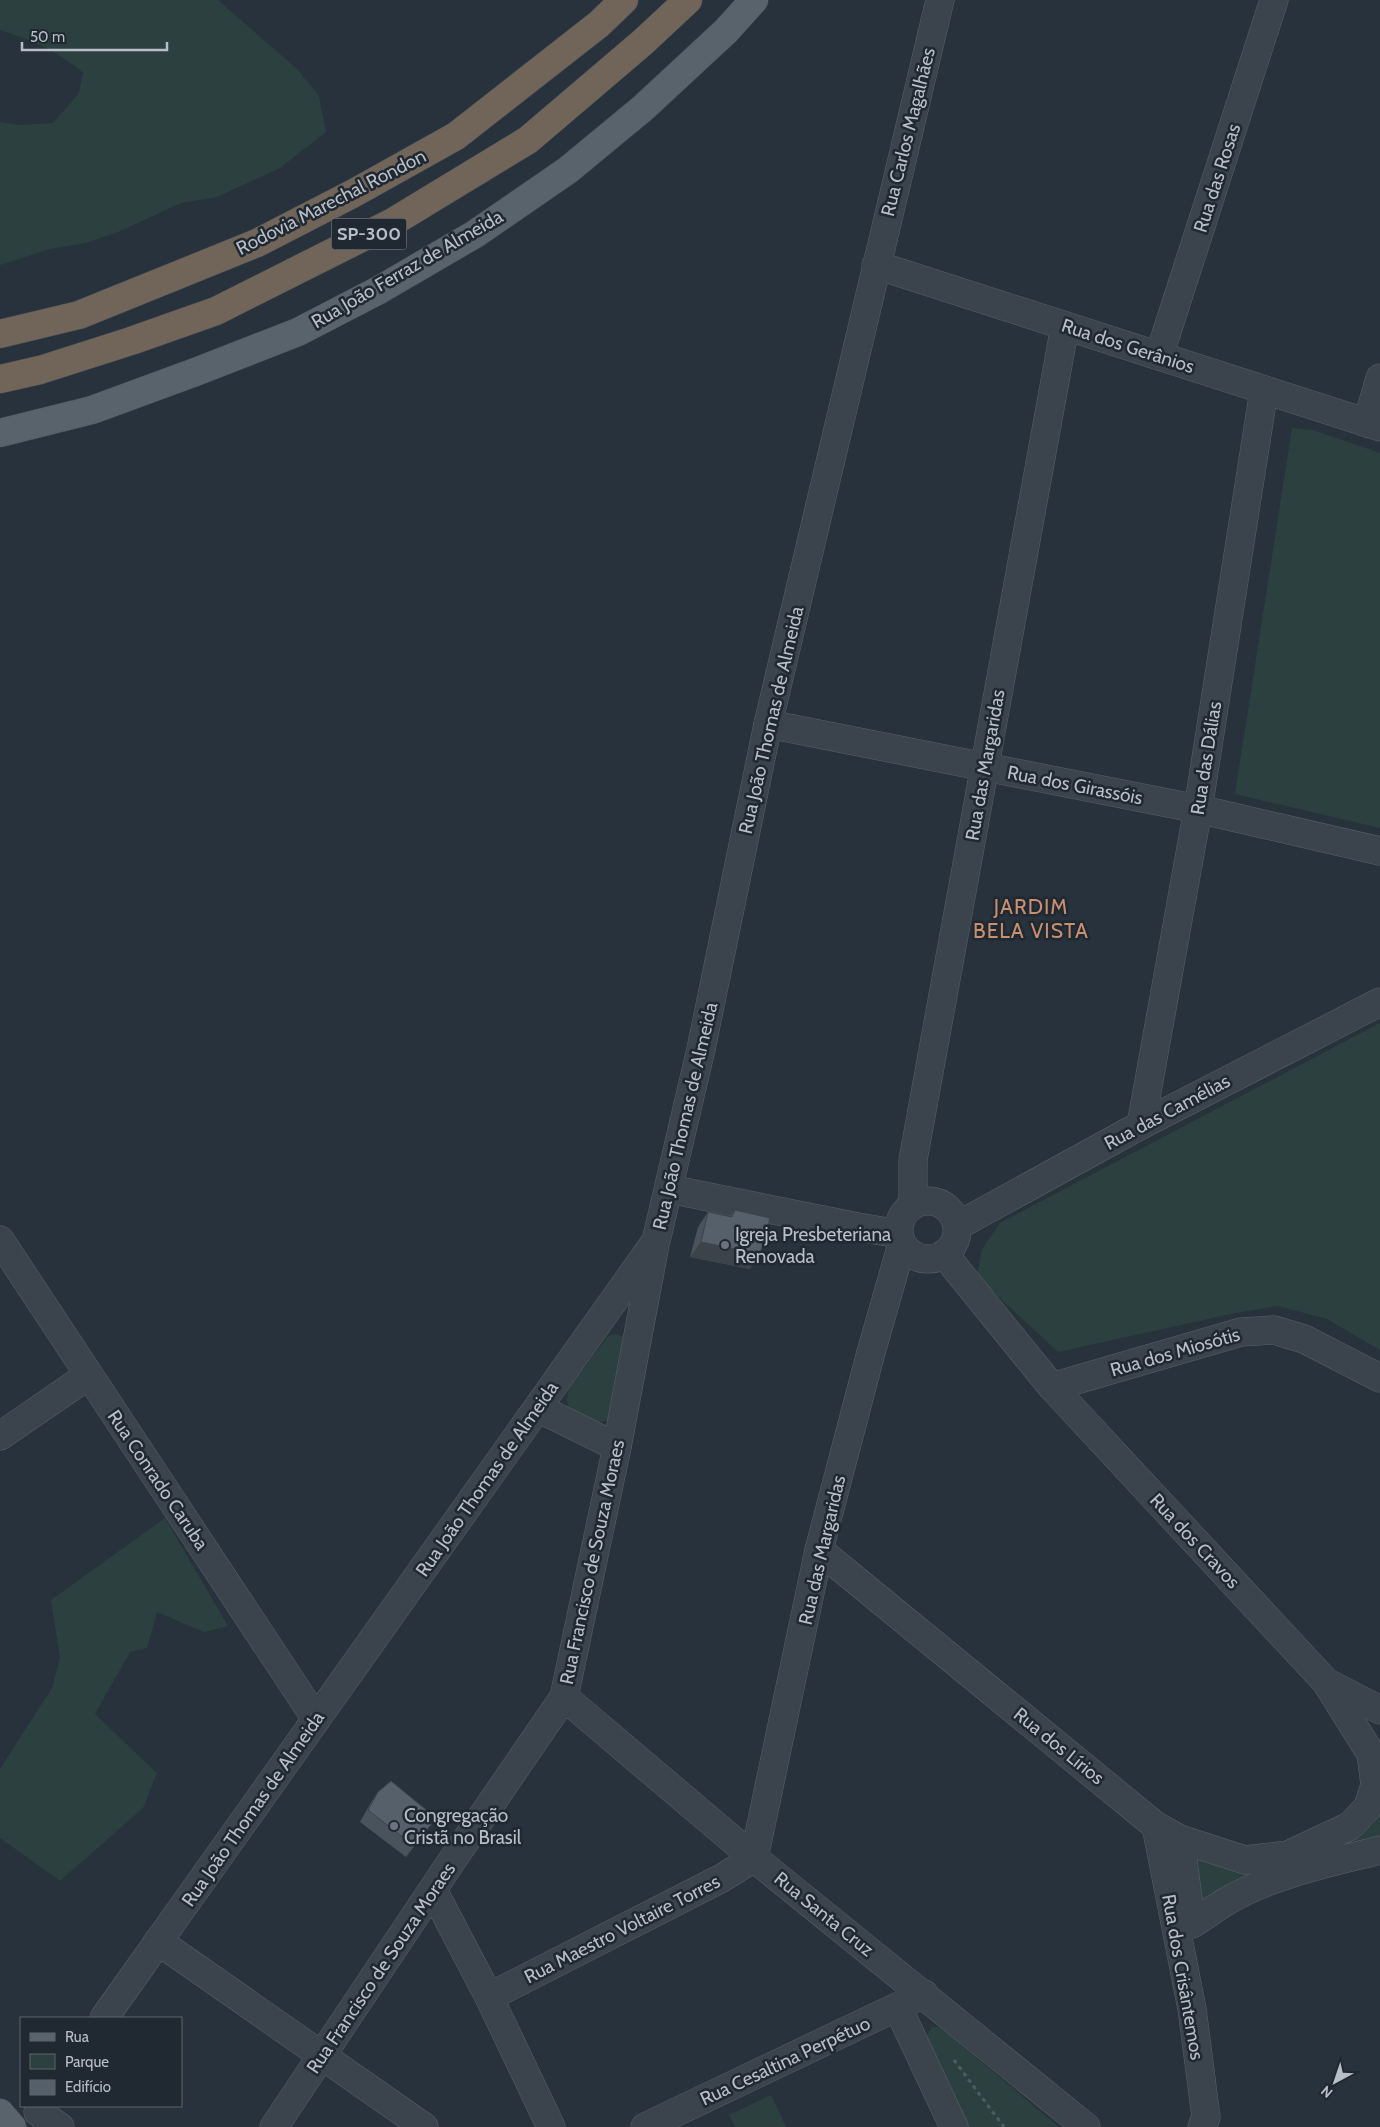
<svg xmlns="http://www.w3.org/2000/svg" width="1380" height="2127" font-family="Cabin,sans-serif">
	<style>
		.green { fill: #2c403f }
		.lines { fill: none; stroke-linecap: round; stroke-linejoin: round }
		.minor-casing { stroke: #59616a; stroke-width: 29 }
		.major-casing { stroke: #474f58; stroke-width: 29 }
		.highway-casing { stroke: #464e57; stroke-width: 29 }
		.path { stroke: #4b5d5e; stroke-width: 3; stroke-dasharray: 4 4; stroke-linecap: butt }
		.minor { stroke: #3b434c; stroke-width: 28 }
		.major { stroke: #59636c; stroke-width: 28 }
		.highway { stroke: #716559; stroke-width: 28 }
		.wall { fill: #49535c }
		.shaded-wall { fill: #3c434b }
		.building { fill: #55606b; stroke: #3c434b }
		.worship-dot { fill: #6b7280; stroke: #202831; stroke-width: 2 }
		.labels { text-anchor: middle; dominant-baseline: central; stroke-width: 5; stroke-linejoin: round; paint-order: stroke }
		.shield { fill: #202831; stroke: #8a919a; stroke-width: 1 }
		.shield-label { font-size: 18px; font-weight: bold; fill: #b7bec7 }
		.street-label { font-size: 19px; fill: #b7bec7; stroke: #202831 }
		.poi-label { font-size: 19px; fill: #b7bec7; stroke: #202831; text-anchor: start }
		.quarter-label { font-size: 21px; letter-spacing: 1px; fill: #c88f70; stroke: #202831 }
	</style>
	<rect width="100%" height="100%" fill="#27323c"/>
	<!-- green -->
	<g class="green">
		<path d="M0,0h218l79,69 22,27 7,36 -46,36 -63,29 -36,6 -63,29 -32,11 -36,6 -50,16v-143l21,3 32,-2 26,-30 4,-20c-24,-22 -53,-33 -83,-43z"/>
		<polygon points="1292,428 1313,430 1380,453 1380,828 1235,794"/>
		<polygon points="1380,1023 1380,1350 1327,1319 1278,1306 1236,1313 1058,1352 977,1277 982,1249 1000,1223"/>
		<polygon points="616,1334 624,1337 615,1411 606,1421 587,1423 571,1414 567,1401 568,1390 608,1336"/>
		<polygon points="165,1518 228,1626 204,1632 157,1612 147,1648 130,1652 95,1714 157,1773 143,1808 60,1881 0,1838 0,1769 52,1688 60,1658 51,1600"/>
		<polygon points="1380,1811 1380,1840 1197,1905 1189,1850 1284,1860 1373,1824"/>
		<polygon points="932,2027 938,2027 947,2033 1059,2127 968,2127 927,2045 925,2037"/>
		<polygon points="771,2095 786,2127 735,2127 729,2115"/>
	</g>
	<g class="lines">
		<defs>
			<g id="minor">
				<polyline points="876,265 1380,427"/>
				<polyline points="1159,356 1274,0"/>
				<polyline points="1367,423 1380,378"/>
				<polyline points="768,724 1198,809 1380,851"/>
				<polyline points="1141,1125 1198,809 1264,390"/>
				<polyline points="669,1189 858,1227 899,1234"/>
				<circle cx="928" cy="1230" r="29"/>
				<polyline points="913,1205 913,1160 1065,326"/>
				<polyline points="957,1226 1141,1125 1380,1002"/>
				<polyline points="0,1240 316,1719"/>
				<polyline points="1052,1387 1241,1332 1274,1330 1304,1339 1380,1378"/>
				<polyline points="538,1408 617,1447"/>
				<polyline points="0,1436 89,1375"/>
				<polyline points="819,1550 1156,1826 1180,1839 1245,1860 1288,1855 1350,1826 1368,1807 1375,1785 1371,1754 1326,1682 1052,1387 944,1254"/>
				<polyline points="1328,1683 1380,1710"/>
				<polyline points="564,1697 754,1858 1086,2127"/>
				<polyline points="1156,1826 1192,2009 1206,2117 1202,2127"/>
				<polyline points="1180,1839 1191,1921"/>
				<polyline points="433,1890 489,1997 551,2127"/>
				<path d="M1192,1924c12,-7 23,-16 35,-23 46,-27 102,-38 153,-51"/>
				<polyline points="158,1941 424,2127"/>
				<polyline points="489,1997 722,1878 754,1858 819,1550 870,1356 902,1244"/>
				<polyline points="898,2008 954,2127"/>
				<polyline points="104,2018 656,1241 701,1049 768,724 940,0"/>
				<polyline points="38,2112 60,2127"/>
				<polyline points="274,2127 453,1859 564,1697 617,1447 654,1250"/>
				<polyline points="645,2127 924,1994"/>
			</g>
			<g id="major">
				<polyline points="0,433 92,410 198,371 298,332 379,290 475,234 568,170 643,108 726,31 754,0"/>
				<polyline points="0,2113 12,2127"/>
			</g>
			<g id="highway">
				<polyline points="0,334 79,315 257,243 354,193 456,136 599,24 624,0"/>
				<polyline points="0,379 40,370 131,341 216,311 393,222 528,140 643,42 688,0"/>
			</g>
		</defs>
		<!-- minor casing -->
		<use href="#minor" class="minor-casing"/>
		<!-- major casing -->
		<use href="#major" class="major-casing"/>
		<!-- highway casing -->
		<use href="#highway" class="highway-casing"/>
		<!-- path -->
		<polyline class="path" points="954,2060 1004,2127"/>
		<!-- minor -->
		<use href="#minor" class="minor"/>
		<!-- major -->
		<use href="#major" class="major"/>
		<!-- highway -->
		<use href="#highway" class="highway"/>
	</g>
	<!-- wall -->
	<g class="wall">
		<polygon points="735,1210 750,1269 690,1257 698,1227 708,1212 730,1217"/>
		<polygon points="378,1792 436,1818 406,1857 360,1822 370,1804"/>
	</g>
	<!-- shaded-wall -->
	<g class="shaded-wall">
		<polygon points="701,1242 760,1254 750,1269 690,1257"/>
		<polygon points="436,1818 428,1829 406,1857 414,1846"/>
	</g>
	<!-- building -->
	<g class="building">
		<polygon points="735,1210 770,1218 760,1254 701,1242 708,1212 732,1217"/>
		<polygon points="391,1781 436,1818 414,1846 368,1810 378,1792"/>
	</g>
	<!-- markers -->
	<g class="worship-dot">
		<circle cx="725" cy="1245" r="5"/>
		<circle cx="394" cy="1826" r="5"/>
	</g>
	<g class="labels">
		<!-- shield labels -->
		<rect class="shield" x="331.5" y="218.5" width="75" height="31" rx="4"/>
		<g class="shield-label">
			<text x="369" y="234">SP-300</text>
		</g>
		<!-- street labels -->
		<g class="street-label">
			<text transform="translate(908 132) rotate(-76)">Rua Carlos Magalhães</text>
			<text transform="translate(1217 178) rotate(-72)">Rua das Rosas</text>
			<text transform="translate(331 202) rotate(-27)">Rodovia Marechal Rondon</text>
			<text transform="translate(407 269) rotate(-30)">Rua João Ferraz de Almeida</text>
			<text transform="translate(1128 346) rotate(18)">Rua dos Gerânios</text>
			<text transform="translate(771 720) rotate(-77)">Rua João Thomas de Almeida</text>
			<text transform="translate(1206 758) rotate(-81)">Rua das Dálias</text>
			<text transform="translate(985 765) rotate(-80)">Rua das Margaridas</text>
			<text transform="translate(1075 785) rotate(11)">Rua dos Girassóis</text>
			<text transform="translate(1167 1112) rotate(-28)">Rua das Camélias</text>
			<text transform="translate(685 1116) rotate(-77)">Rua João Thomas de Almeida</text>
			<text transform="translate(1175 1352) rotate(-16)">Rua dos Miosótis</text>
			<text transform="translate(487 1479) rotate(-55)">Rua João Thomas de Almeida</text>
			<text transform="translate(158 1480) rotate(56)">Rua Conrado Caruba</text>
			<text transform="translate(1195 1541) rotate(47)">Rua dos Cravos</text>
			<text transform="translate(822 1550) rotate(-77)">Rua das Margaridas</text>
			<text transform="translate(592 1562) rotate(-78)">Rua Francisco de Souza Moraes</text>
			<text transform="translate(1059 1746) rotate(39)">Rua dos Lírios</text>
			<text transform="translate(253 1809) rotate(-55)">Rua João Thomas de Almeida</text>
			<text transform="translate(824 1914) rotate(39)">Rua Santa Cruz</text>
			<text transform="translate(622 1929) rotate(-27)">Rua Maestro Voltaire Torres</text>
			<text transform="translate(381 1968) rotate(-56)">Rua Francisco de Souza Moraes</text>
			<text transform="translate(1183 1977) rotate(80)">Rua dos Crisântemos</text>
			<text transform="translate(785 2061) rotate(-25)">Rua Cesaltina Perpétuo</text>
		</g>
		<!-- poi labels -->
		<g class="poi-label">
			<text x="735" y="1234">Igreja Presbeteriana<tspan x="735" dy="22">Renovada</tspan></text>
			<text x="404" y="1815">Congregação<tspan x="404" dy="22">Cristã no Brasil</tspan></text>
		</g>
		<!-- quarter labels -->
		<g class="quarter-label">
			<text x="1031" y="906">JARDIM<tspan x="1031" dy="24">BELA VISTA</tspan></text>
		</g>
	</g>
	<!-- legend -->
	<rect x="20" y="2017" width="162" height="90" fill="#202831" stroke="#5c646d"/>
	<rect x="30" y="2033" width="25" height="8" fill="#59636c" stroke="#5c646d"/>
	<text x="65" y="2042" font-size="15" fill="#b7bec7">Rua</text>
	<rect x="30" y="2054" width="25" height="15" fill="#2c403f" stroke="#5c646d"/>
	<text x="65" y="2067" font-size="15" fill="#b7bec7">Parque</text>
	<rect x="30" y="2080" width="25" height="15" fill="#55606b" stroke="#5c646d"/>
	<text x="65" y="2092" font-size="15" fill="#b7bec7">Edifício</text>
	<!-- north arrow -->
	<g transform="translate(1335 2082) rotate(220)" stroke="#202831" stroke-width="4" paint-order="stroke">
	<path d="M0-4L9 19L0 12L-9 19Z" fill="#b7bec7"/>
	<text y="-8" font-size="14" font-weight="bold" text-anchor="middle" fill="#b7bec7">N</text>
	</g>
	<!-- scale -->
	<path d="M22 42v8h145v-8" fill="none" stroke="#b7bec7" stroke-width="2.5"/>
	<text x="30" y="42" font-size="15" fill="#b7bec7" stroke="#202831" stroke-width="4" paint-order="stroke">50 m</text>
</svg>
